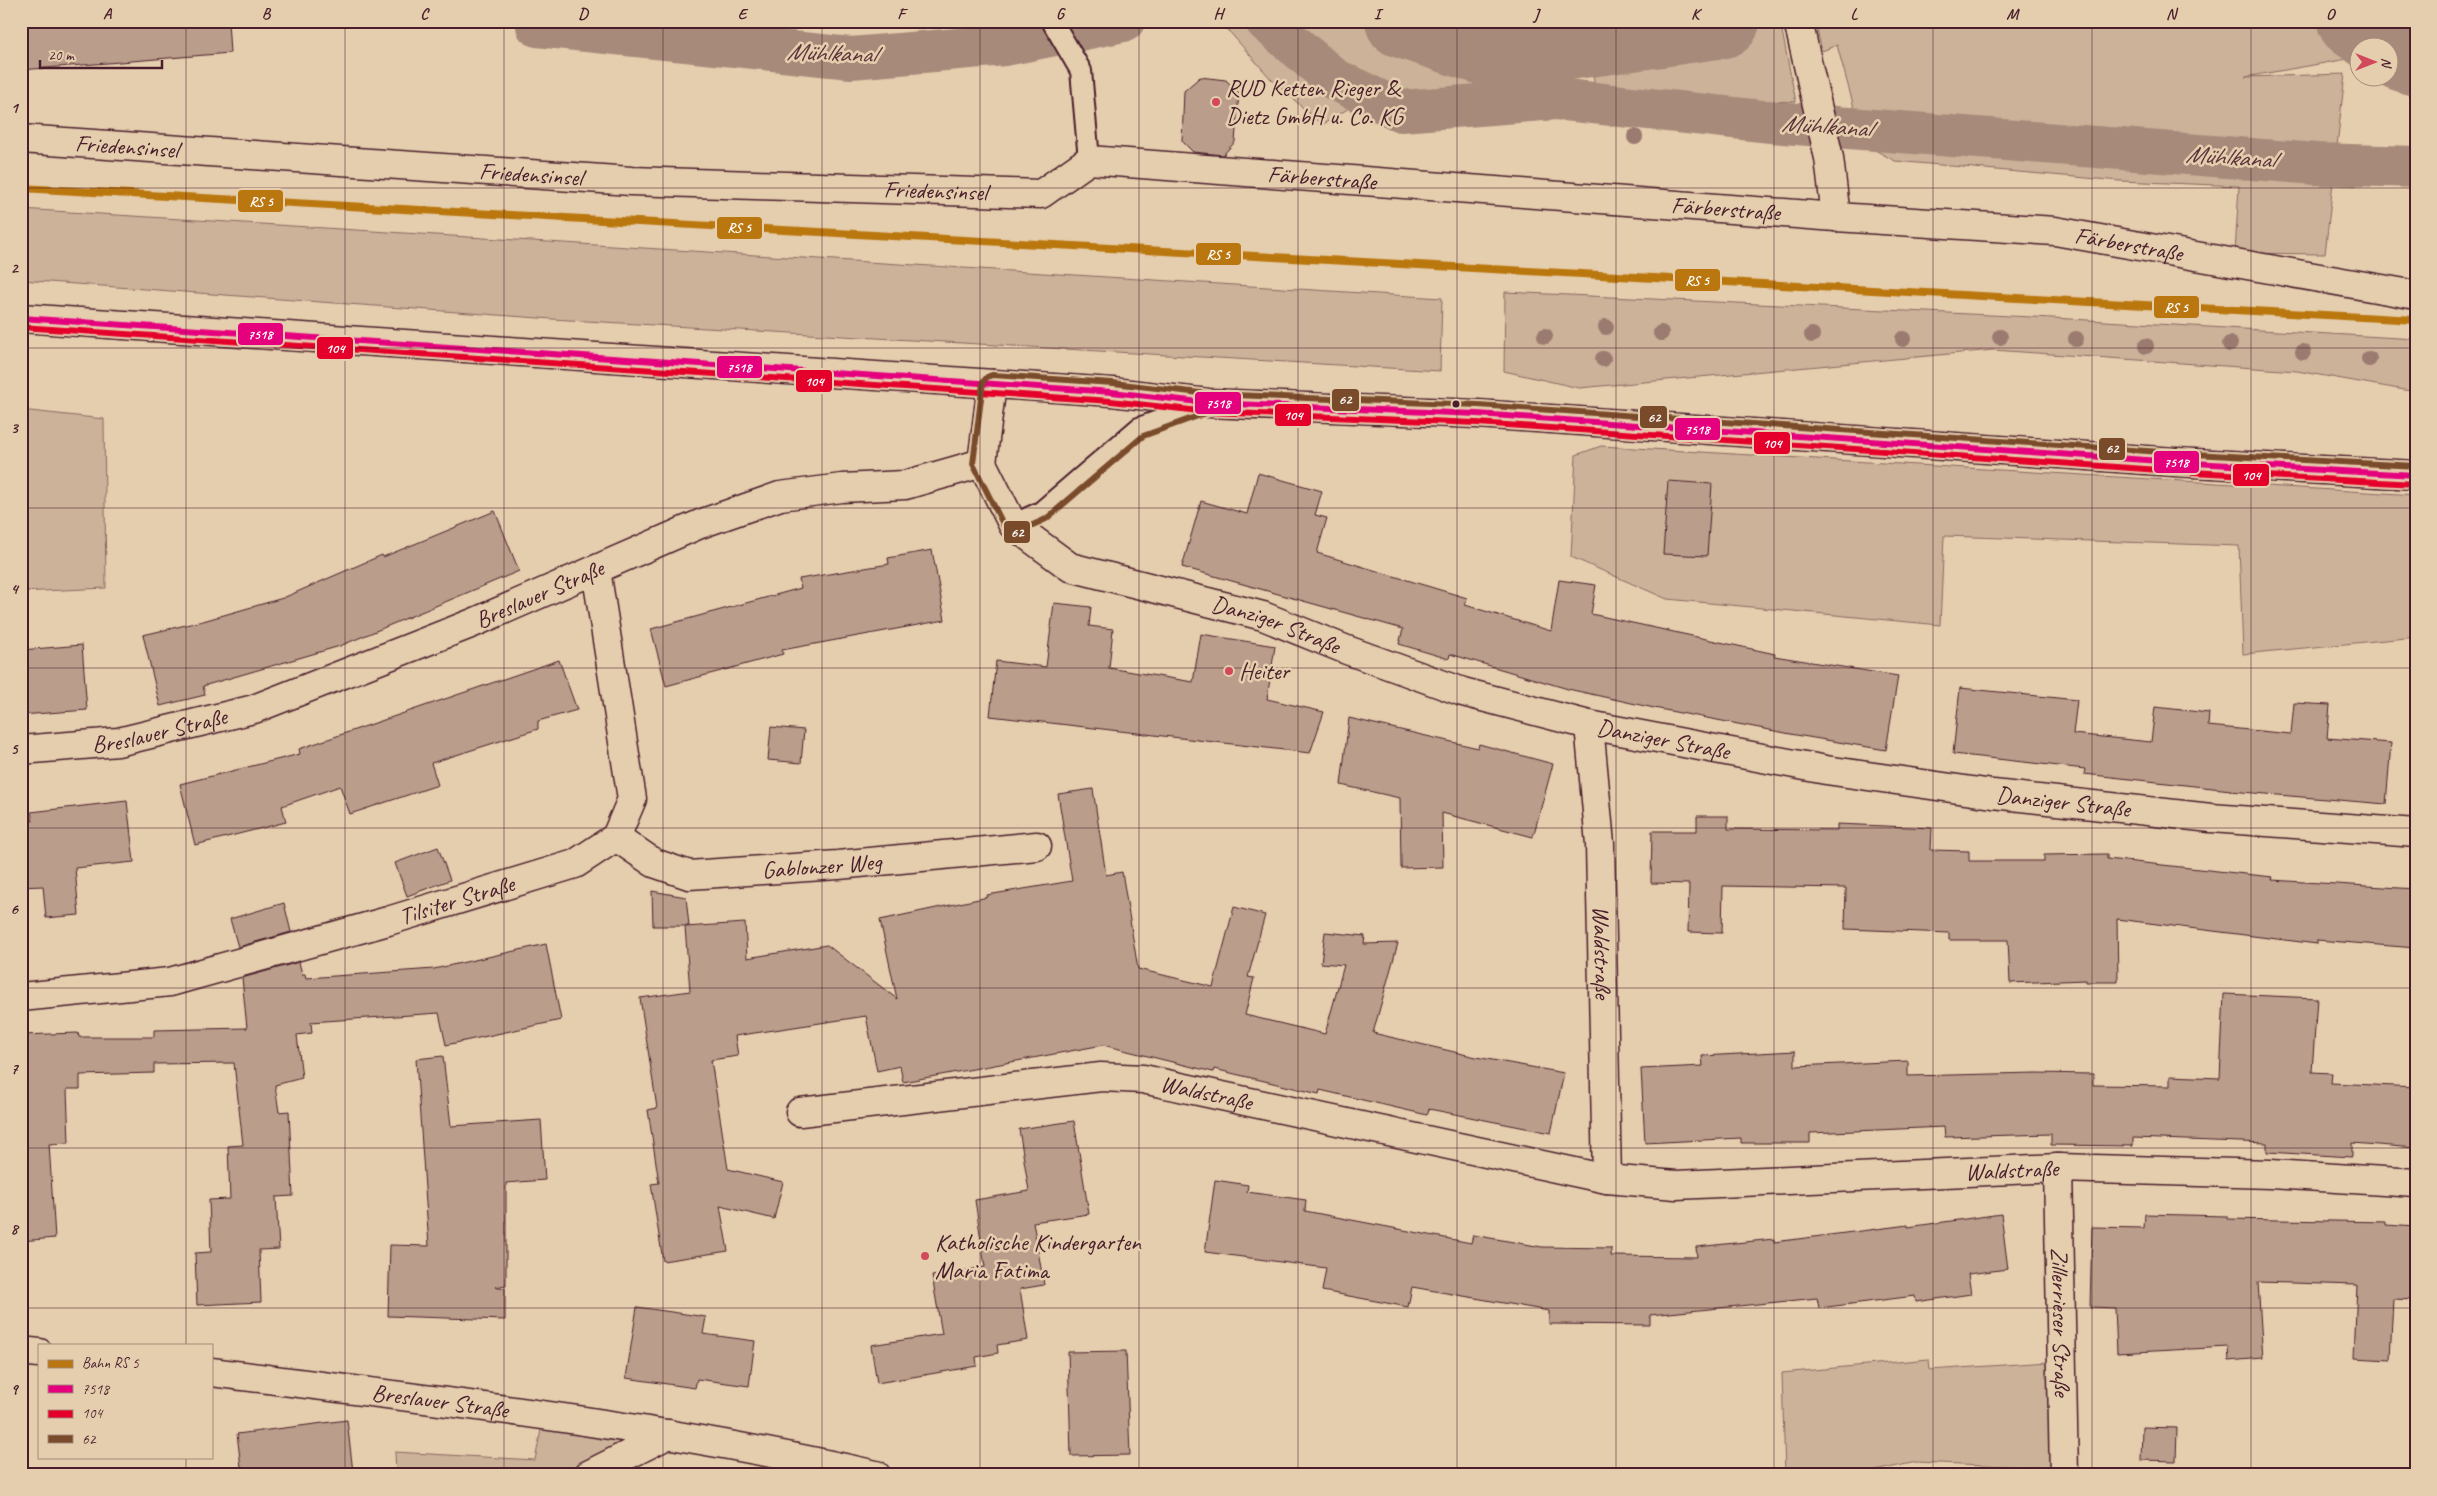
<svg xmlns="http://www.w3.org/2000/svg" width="2437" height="1496" font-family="Caveat,sans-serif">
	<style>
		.green { fill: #ccb299; stroke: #8b6862 }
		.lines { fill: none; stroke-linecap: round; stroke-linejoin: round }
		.canal { stroke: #a88a7a; stroke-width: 42 }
		.river { stroke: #a88a7a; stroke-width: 74 }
		.building { fill: #ba9d8a; stroke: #4a1f2b }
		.lane-casing { stroke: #4a1f2b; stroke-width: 24 }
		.street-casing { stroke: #4a1f2b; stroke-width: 31 }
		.secondary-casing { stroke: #4a1f2b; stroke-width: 31 }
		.lane { stroke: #e5ceae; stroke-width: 20 }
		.street { stroke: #e5ceae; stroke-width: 28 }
		.secondary { stroke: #e5ceae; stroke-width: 28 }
		.bus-1-casing { stroke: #e5ceae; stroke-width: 10 }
		.bus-2-casing { stroke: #e5ceae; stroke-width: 10 }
		.bus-3-casing { stroke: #e5ceae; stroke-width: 10 }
		.bus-1 { stroke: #e5007d; stroke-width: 6 }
		.bus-2 { stroke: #e4002b; stroke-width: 6 }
		.bus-3 { stroke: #7a4b2a; stroke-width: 6 }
		.rail-1-casing { stroke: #e5ceae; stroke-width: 11 }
		.rail-1 { stroke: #ba770f; stroke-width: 8 }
		.tree { fill: #9b7a6f }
		.grid { fill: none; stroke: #4a1f2b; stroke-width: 1; stroke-opacity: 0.55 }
		.poi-dot { fill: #d1495b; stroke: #e5ceae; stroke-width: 2 }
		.bus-dot { fill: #4a1f2b; stroke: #e5ceae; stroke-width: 2 }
		.labels { text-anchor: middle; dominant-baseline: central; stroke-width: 5; stroke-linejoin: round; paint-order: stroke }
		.poi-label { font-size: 24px; fill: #4a1f2b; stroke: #e5ceae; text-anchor: start }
		.street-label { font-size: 24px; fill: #4a1f2b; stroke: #e5ceae }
		.water-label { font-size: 25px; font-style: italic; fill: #5d343b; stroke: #e5ceae }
		.line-badge { stroke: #e5ceae; stroke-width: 2 }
		.badge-label { font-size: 14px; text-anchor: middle; font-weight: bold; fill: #fff }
		.neatline { fill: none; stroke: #4a1f2b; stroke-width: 2 }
		.grid-label { font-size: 16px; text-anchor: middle; font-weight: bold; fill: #4a1f2b }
	</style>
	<rect width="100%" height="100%" fill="#e5ceae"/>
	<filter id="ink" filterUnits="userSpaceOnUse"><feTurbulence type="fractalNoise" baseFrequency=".02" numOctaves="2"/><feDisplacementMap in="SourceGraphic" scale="10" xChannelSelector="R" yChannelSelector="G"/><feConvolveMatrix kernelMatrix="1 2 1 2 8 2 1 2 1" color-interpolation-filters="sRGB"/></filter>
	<g filter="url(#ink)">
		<!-- green -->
		<g class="green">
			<polygon points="1220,21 1432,21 1475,33 1473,102 1370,95 1322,125 1271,79"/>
			<polygon points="1585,21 1780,21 1796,102 1596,95"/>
			<polygon points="1815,21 2416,21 2416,85 2390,72 2390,48 2360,48 2359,57 2245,77 2345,74 2325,254 2235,253 2239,186 2120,181 1895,161 1864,144 1837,45 1822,51"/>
			<polygon points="21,209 1442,298 1440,371 552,319 21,280"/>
			<polygon points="1505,292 2053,318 2416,339 2416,392 2297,371 1993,350 1579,388 1504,371"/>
			<polygon points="21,410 104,419 106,588 21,592"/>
			<polygon points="1601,446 2416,495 2416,637 2243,654 2239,546 1944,536 1940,625 1667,599 1571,557 1576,455"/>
			<polygon points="1929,1359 1930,1370 2048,1362 2052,1468 1916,1462 1857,1475 1785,1475 1782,1373"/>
			<polygon points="544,1415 669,1434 588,1475 396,1475 395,1452 535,1460"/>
		</g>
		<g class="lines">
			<!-- canal -->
			<g class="canal">
				<polyline points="1266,21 1334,79 1401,111 1556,99 1771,122 2317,164 2416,167"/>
				<polyline points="537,26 851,58 1005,45 1124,21"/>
			</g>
			<!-- river -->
			<g class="river">
				<polyline points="1402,21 1498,53 1723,21"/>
				<polyline points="2354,21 2401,54 2416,59"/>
			</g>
		</g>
		<!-- building -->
		<g class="building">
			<polygon points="21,21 228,21 230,53 21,70"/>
			<polygon points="1200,77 1226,80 1239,93 1235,142 1223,155 1193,152 1182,141 1184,91"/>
			<polygon points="1258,473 1322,491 1315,515 1327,518 1317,553 1467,598 1465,605 1551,631 1559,580 1596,585 1591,614 1775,654 1774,656 1898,676 1886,750 1796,735 1654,708 1568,689 1450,654 1449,659 1399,644 1403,629 1182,567 1201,501 1247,514"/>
			<polygon points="1668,481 1712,484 1707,556 1663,554"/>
			<polygon points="495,511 519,571 340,646 203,686 205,695 160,706 143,635 203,621 283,598 382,555 383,557"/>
			<polygon points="932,550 945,620 782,650 783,654 666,686 651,629 801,588 799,579 889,564 888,558"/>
			<polygon points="1054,603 1091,607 1089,626 1113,629 1109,668 1193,682 1201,634 1275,646 1267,699 1324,712 1310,753 990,716 996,661 1046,667"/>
			<polygon points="82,645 87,710 21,715 21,650"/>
			<polygon points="559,660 577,710 538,721 538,729 431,763 438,785 350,814 340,786 282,806 286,822 195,845 180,784 300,754 299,749"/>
			<polygon points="1960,688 2077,700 2073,734 2151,742 2155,707 2209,713 2208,726 2291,734 2294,703 2330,705 2327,738 2391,743 2386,804 2230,791 2231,790 2084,774 2085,769 1953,754"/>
			<polygon points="1349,718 1478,748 1479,744 1553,764 1533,837 1442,813 1443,867 1401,868 1400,798 1341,785"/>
			<polygon points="771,727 804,730 801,763 768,760"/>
			<polygon points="1093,789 1106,875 1122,872 1138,969 1213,987 1234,907 1265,915 1248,977 1254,978 1245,1015 1325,1034 1344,965 1321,963 1325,932 1365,936 1364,944 1398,943 1373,1033 1476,1057 1564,1073 1551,1133 1429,1109 1427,1115 1320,1090 1319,1094 1214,1069 1213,1072 1103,1045 903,1082 900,1066 877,1071 866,1016 735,1036 738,1056 711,1060 728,1169 783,1182 774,1219 720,1206 728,1251 663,1261 651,1184 659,1183 648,1110 657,1108 640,998 690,991 685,927 745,923 747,958 827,945 897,999 880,920 988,897 987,895 1072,881 1058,794"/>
			<polygon points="127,801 134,862 75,868 79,915 46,918 43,886 21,887 21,822 33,821 31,812"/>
			<polygon points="1697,816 1728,816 1728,829 1837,830 1837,824 1932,828 1931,850 1969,851 1969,861 2044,861 2044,855 2107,854 2107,859 2273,877 2272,880 2416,889 2416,948 2317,940 2317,944 2117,919 2118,982 2086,982 2086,980 2010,983 2008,940 1949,940 1949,933 1845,929 1846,888 1723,886 1722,933 1688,932 1689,884 1651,883 1652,831 1697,831"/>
			<polygon points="438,847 450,880 407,896 395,863"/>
			<polygon points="652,891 686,897 689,926 653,926"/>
			<polygon points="284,903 291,932 238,947 230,919"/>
			<polygon points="546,944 561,1020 446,1045 439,1013 311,1022 312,1033 297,1035 302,1078 275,1085 279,1112 289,1111 293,1196 276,1197 279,1249 259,1250 261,1302 197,1305 195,1253 211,1252 209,1200 230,1199 228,1146 243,1145 234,1063 154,1064 154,1073 80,1075 80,1089 67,1089 69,1143 49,1144 55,1238 21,1241 21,1035 78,1033 79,1037 154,1037 154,1030 247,1028 242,978 299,962 302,974 305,974 306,978 434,969"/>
			<polygon points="2224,994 2317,998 2312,1072 2332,1073 2331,1083 2416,1087 2416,1148 2352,1143 2352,1157 2267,1152 2267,1143 2133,1138 2133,1146 2051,1145 2051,1134 1945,1137 1944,1127 1810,1133 1810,1143 1741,1143 1741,1138 1645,1143 1641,1069 1703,1066 1702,1056 1795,1051 1795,1066 1908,1061 1908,1076 2036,1073 2093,1074 2093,1085 2170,1086 2170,1076 2220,1078"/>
			<polygon points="443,1056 451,1126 541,1120 545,1180 506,1183 506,1285 495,1287 505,1288 505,1320 388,1316 390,1245 429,1246 416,1059"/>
			<polygon points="1074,1121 1089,1214 1033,1222 1044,1285 1020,1289 1028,1340 997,1345 998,1353 976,1357 977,1366 877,1383 871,1345 942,1334 932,1276 985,1267 975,1200 1029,1191 1019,1129"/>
			<polygon points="1215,1180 1248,1185 1247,1192 1306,1200 1305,1211 1471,1243 1473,1235 1542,1247 1611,1248 1611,1256 1697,1257 1696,1247 1774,1239 1774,1242 1908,1225 1908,1227 2001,1214 2008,1269 1968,1274 1971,1294 1916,1302 1915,1296 1819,1308 1817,1298 1650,1315 1650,1325 1549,1324 1549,1311 1412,1287 1408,1307 1322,1291 1326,1268 1205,1252"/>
			<polygon points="2145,1214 2227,1216 2227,1219 2386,1222 2386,1225 2416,1227 2416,1300 2393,1299 2390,1360 2354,1358 2357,1285 2258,1282 2263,1358 2229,1361 2228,1347 2117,1353 2115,1308 2090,1307 2092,1227 2144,1228"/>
			<polygon points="637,1307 706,1317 703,1334 755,1341 749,1386 697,1379 695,1388 626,1378"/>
			<polygon points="1126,1351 1130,1455 1071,1456 1068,1352"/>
			<polygon points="347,1420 353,1472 329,1475 242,1475 237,1434"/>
			<polygon points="2142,1427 2177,1428 2176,1461 2141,1460"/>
		</g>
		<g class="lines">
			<defs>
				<g id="lane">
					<polyline points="1052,21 1081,71 1089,160"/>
					<polyline points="1013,525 1041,512 1139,428 1203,405"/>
				</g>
				<g id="street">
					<polyline points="1798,21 1829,158 1836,217"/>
					<path id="s1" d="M21,139l610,42 410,13 48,-34 747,57 219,14 361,64"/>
					<path id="s2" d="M982,463l31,62 57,42 193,49 84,34 116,42 126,33 237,45 167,24 218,24 205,15"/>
					<polyline points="982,463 992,384"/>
					<path id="s3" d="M1589,725l11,119 7,335"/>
					<path id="s4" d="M21,750l97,-8 136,-33 219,-86 227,-99 80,-28 62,-8 63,-3 77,-22"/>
					<path id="s5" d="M616,837l38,26 35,12 149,-10 199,-19"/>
					<path id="s6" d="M21,997l149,-15 218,-61 187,-57 41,-27 16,-38 -36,-229"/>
					<path id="s7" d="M800,1112l301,-35 42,2 464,100 69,6 382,-17 213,6 145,9"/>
					<path id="s8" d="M2058,1168l6,307"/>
					<polyline points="21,1351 39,1353"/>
					<path id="s9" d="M211,1372c223,28 446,53 665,103"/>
					<polyline points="588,1475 669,1434"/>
				</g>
				<polyline id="secondary" points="21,318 1112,392 1208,403 1477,414 2175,462 2416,475"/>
			</defs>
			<!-- lane casing -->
			<use href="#lane" class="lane-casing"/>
			<!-- street casing -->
			<use href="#street" class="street-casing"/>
			<!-- secondary casing -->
			<use href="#secondary" class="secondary-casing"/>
			<!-- lane -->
			<use href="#lane" class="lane"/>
			<!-- street -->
			<use href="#street" class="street"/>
			<!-- secondary -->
			<use href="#secondary" class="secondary"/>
			<defs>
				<polyline id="bus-1" points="21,318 1112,392 1208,403 1477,414 2175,462 2416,475"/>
				<polyline id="bus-2" points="21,327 1111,401 1208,412 1477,423 2174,471 2416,484"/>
				<polyline id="bus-3" points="1209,412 1143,436 1046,519 1015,533 1006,530 973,464 983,382 987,377 992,375 1113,383 1209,394 1478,405 2176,453 2416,466"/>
			</defs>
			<!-- bus-1 casing -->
			<use href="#bus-1" class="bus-1-casing"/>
			<!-- bus-2 casing -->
			<use href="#bus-2" class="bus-2-casing"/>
			<!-- bus-3 casing -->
			<use href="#bus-3" class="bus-3-casing"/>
			<!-- bus-1 -->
			<use href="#bus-1" class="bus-1"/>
			<!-- bus-2 -->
			<use href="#bus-2" class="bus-2"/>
			<!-- bus-3 -->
			<use href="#bus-3" class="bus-3"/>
			<defs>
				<polyline id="rail-1" points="21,188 2416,320"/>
			</defs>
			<!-- rail-1 casing -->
			<use href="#rail-1" class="rail-1-casing"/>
			<!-- rail-1 -->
			<use href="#rail-1" class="rail-1"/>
		</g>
		<!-- trees -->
		<g class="tree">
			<circle cx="1635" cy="137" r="8"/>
			<circle cx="1606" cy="327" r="8"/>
			<circle cx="1661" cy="333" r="8"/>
			<circle cx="1812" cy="335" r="8"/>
			<circle cx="1545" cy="336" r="8"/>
			<circle cx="2000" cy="337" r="8"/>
			<circle cx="1903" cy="339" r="8"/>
			<circle cx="2076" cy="339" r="8"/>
			<circle cx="2230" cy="344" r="8"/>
			<circle cx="2146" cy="346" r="8"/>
			<circle cx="2303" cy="352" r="8"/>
			<circle cx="1603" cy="359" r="8"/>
			<circle cx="2369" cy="359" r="8"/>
		</g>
	</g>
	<!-- grid -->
	<path class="grid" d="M186,21v1324M345,21v1454M504,21v1454M663,21v1454M822,21v1454M980,21v1454M1139,21v1454M1298,21v1454M1457,21v1454M1616,21v1454M1774,21v1454M1933,21v1454M2092,21v1454M2251,21v1454M21,188h2395M21,348h2395M21,508h2395M21,668h2395M21,828h2395M21,988h2395M21,1148h2395M21,1308h2395M186,1457v18"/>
	<!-- markers -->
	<g class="poi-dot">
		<circle cx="1216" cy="102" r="5"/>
		<circle cx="1229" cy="671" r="5"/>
		<circle cx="925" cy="1256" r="5"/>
	</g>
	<circle class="bus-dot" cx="1456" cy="404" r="4.5"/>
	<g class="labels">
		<!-- poi labels -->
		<g class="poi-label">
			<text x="1226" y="88">RUD Ketten Rieger &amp;<tspan x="1226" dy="28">Dietz GmbH u. Co. KG</tspan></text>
			<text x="1239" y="671">Heiter</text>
			<text x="935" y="1242">Katholische Kindergarten<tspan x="935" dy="28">Maria Fatima</tspan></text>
		</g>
		<!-- street labels -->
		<g class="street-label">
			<text stroke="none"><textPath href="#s1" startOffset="106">Friedensinsel</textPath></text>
			<text stroke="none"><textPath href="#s1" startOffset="511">Friedensinsel</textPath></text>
			<text stroke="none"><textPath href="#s1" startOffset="1314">Färberstraße</textPath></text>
			<text stroke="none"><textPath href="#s1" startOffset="916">Friedensinsel</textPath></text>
			<text stroke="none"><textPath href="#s1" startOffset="1719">Färberstraße</textPath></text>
			<text stroke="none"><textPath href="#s1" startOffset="2124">Färberstraße</textPath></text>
			<text stroke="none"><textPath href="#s4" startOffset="545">Breslauer Straße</textPath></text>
			<text stroke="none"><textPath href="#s2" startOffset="354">Danziger Straße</textPath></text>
			<text stroke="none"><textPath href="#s4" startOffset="140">Breslauer Straße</textPath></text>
			<text stroke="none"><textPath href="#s2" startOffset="759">Danziger Straße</textPath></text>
			<text stroke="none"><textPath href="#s2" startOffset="1164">Danziger Straße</textPath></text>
			<text stroke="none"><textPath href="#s5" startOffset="216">Gablonzer Weg</textPath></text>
			<text stroke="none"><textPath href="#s6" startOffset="448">Tilsiter Straße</textPath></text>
			<text stroke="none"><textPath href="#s3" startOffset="228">Waldstraße</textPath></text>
			<text stroke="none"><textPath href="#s7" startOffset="410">Waldstraße</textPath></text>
			<text stroke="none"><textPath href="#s7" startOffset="1225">Waldstraße</textPath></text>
			<text stroke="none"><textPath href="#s8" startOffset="154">Zillerrieser Straße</textPath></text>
			<text stroke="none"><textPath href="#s9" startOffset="231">Breslauer Straße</textPath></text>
		</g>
		<!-- water labels -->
		<g class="water-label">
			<text transform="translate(831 53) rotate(2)">Mühlkanal</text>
			<text transform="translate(1826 126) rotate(4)">Mühlkanal</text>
			<text transform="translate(2230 157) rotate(4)">Mühlkanal</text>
		</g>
	</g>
	<g class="line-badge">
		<rect x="237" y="189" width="47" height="24" rx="5" fill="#ba770f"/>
		<rect x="716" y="216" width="47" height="24" rx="5" fill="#ba770f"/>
		<rect x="1195" y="242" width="47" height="24" rx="5" fill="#ba770f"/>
		<rect x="1674" y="268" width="47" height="24" rx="5" fill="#ba770f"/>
		<rect x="2153" y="295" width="47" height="24" rx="5" fill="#ba770f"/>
		<rect x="237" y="322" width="47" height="24" rx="5" fill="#e5007d"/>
		<rect x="316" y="336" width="38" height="24" rx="5" fill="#e4002b"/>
		<rect x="716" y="355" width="47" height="24" rx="5" fill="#e5007d"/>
		<rect x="795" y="369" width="38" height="24" rx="5" fill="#e4002b"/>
		<rect x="1331" y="388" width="29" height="24" rx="5" fill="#7a4b2a"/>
		<rect x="1194" y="391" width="48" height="24" rx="5" fill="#e5007d"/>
		<rect x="1274" y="403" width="38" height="24" rx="5" fill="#e4002b"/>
		<rect x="1639" y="405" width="29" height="24" rx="5" fill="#7a4b2a"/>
		<rect x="1674" y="417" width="47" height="24" rx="5" fill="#e5007d"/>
		<rect x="1753" y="431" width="38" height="24" rx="5" fill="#e4002b"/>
		<rect x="2098" y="437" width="28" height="24" rx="5" fill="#7a4b2a"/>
		<rect x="2153" y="450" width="47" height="24" rx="5" fill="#e5007d"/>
		<rect x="2232" y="463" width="38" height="24" rx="5" fill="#e4002b"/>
		<rect x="1003" y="520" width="28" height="24" rx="5" fill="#7a4b2a"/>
	</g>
	<g class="badge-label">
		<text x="261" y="206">RS 5</text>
		<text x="739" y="232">RS 5</text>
		<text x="1218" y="259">RS 5</text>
		<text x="1697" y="285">RS 5</text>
		<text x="2176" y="312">RS 5</text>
		<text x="260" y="339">7518</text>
		<text x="335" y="353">104</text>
		<text x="739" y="372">7518</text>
		<text x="814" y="386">104</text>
		<text x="1345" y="404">62</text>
		<text x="1218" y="408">7518</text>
		<text x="1293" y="420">104</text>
		<text x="1654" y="422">62</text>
		<text x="1697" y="434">7518</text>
		<text x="1772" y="448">104</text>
		<text x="2112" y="453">62</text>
		<text x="2176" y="467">7518</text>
		<text x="2251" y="480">104</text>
		<text x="1017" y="537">62</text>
	</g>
	<!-- margin -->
	<rect width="2437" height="1496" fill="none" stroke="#e5ceae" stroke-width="55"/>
	<!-- legend -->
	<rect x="38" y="1344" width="175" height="115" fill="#e5ceae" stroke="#a7887a"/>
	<rect x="48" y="1360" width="25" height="8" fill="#ba770f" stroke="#a7887a"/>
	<text x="82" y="1368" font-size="15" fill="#4a1f2b">Bahn RS 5</text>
	<rect x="48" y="1385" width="25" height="8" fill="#e5007d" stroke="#a7887a"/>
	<text x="82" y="1394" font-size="15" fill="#4a1f2b">7518</text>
	<rect x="48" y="1410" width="25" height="8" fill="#e4002b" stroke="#a7887a"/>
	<text x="82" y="1418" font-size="15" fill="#4a1f2b">104</text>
	<rect x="48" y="1435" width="25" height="8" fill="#7a4b2a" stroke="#a7887a"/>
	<text x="82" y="1444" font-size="15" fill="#4a1f2b">62</text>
	<!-- north arrow -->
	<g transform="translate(2374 62) rotate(90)"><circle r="24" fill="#e5ceae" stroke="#a7887a"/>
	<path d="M0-4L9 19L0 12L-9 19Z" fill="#d1495b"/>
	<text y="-8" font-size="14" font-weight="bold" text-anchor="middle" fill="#4a1f2b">N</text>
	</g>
	<!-- scale -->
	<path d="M40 60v8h122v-8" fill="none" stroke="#4a1f2b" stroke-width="2.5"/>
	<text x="48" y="60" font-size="15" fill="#4a1f2b" stroke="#e5ceae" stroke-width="4" paint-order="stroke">20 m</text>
	<rect x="28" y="28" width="2382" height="1440" class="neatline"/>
	<g class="grid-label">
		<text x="107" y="19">A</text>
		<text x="266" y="19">B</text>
		<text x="424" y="19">C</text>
		<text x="583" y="19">D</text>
		<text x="742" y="19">E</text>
		<text x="901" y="19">F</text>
		<text x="1060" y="19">G</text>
		<text x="1218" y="19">H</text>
		<text x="1377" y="19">I</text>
		<text x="1536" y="19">J</text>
		<text x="1695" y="19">K</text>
		<text x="1854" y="19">L</text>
		<text x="2012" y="19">M</text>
		<text x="2171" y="19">N</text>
		<text x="2330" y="19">O</text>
		<text x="14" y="113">1</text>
		<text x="14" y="273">2</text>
		<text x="14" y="433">3</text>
		<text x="14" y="594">4</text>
		<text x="14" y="754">5</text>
		<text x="14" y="914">6</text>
		<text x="14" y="1074">7</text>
		<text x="14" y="1234">8</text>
		<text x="14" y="1394">9</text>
	</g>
</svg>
